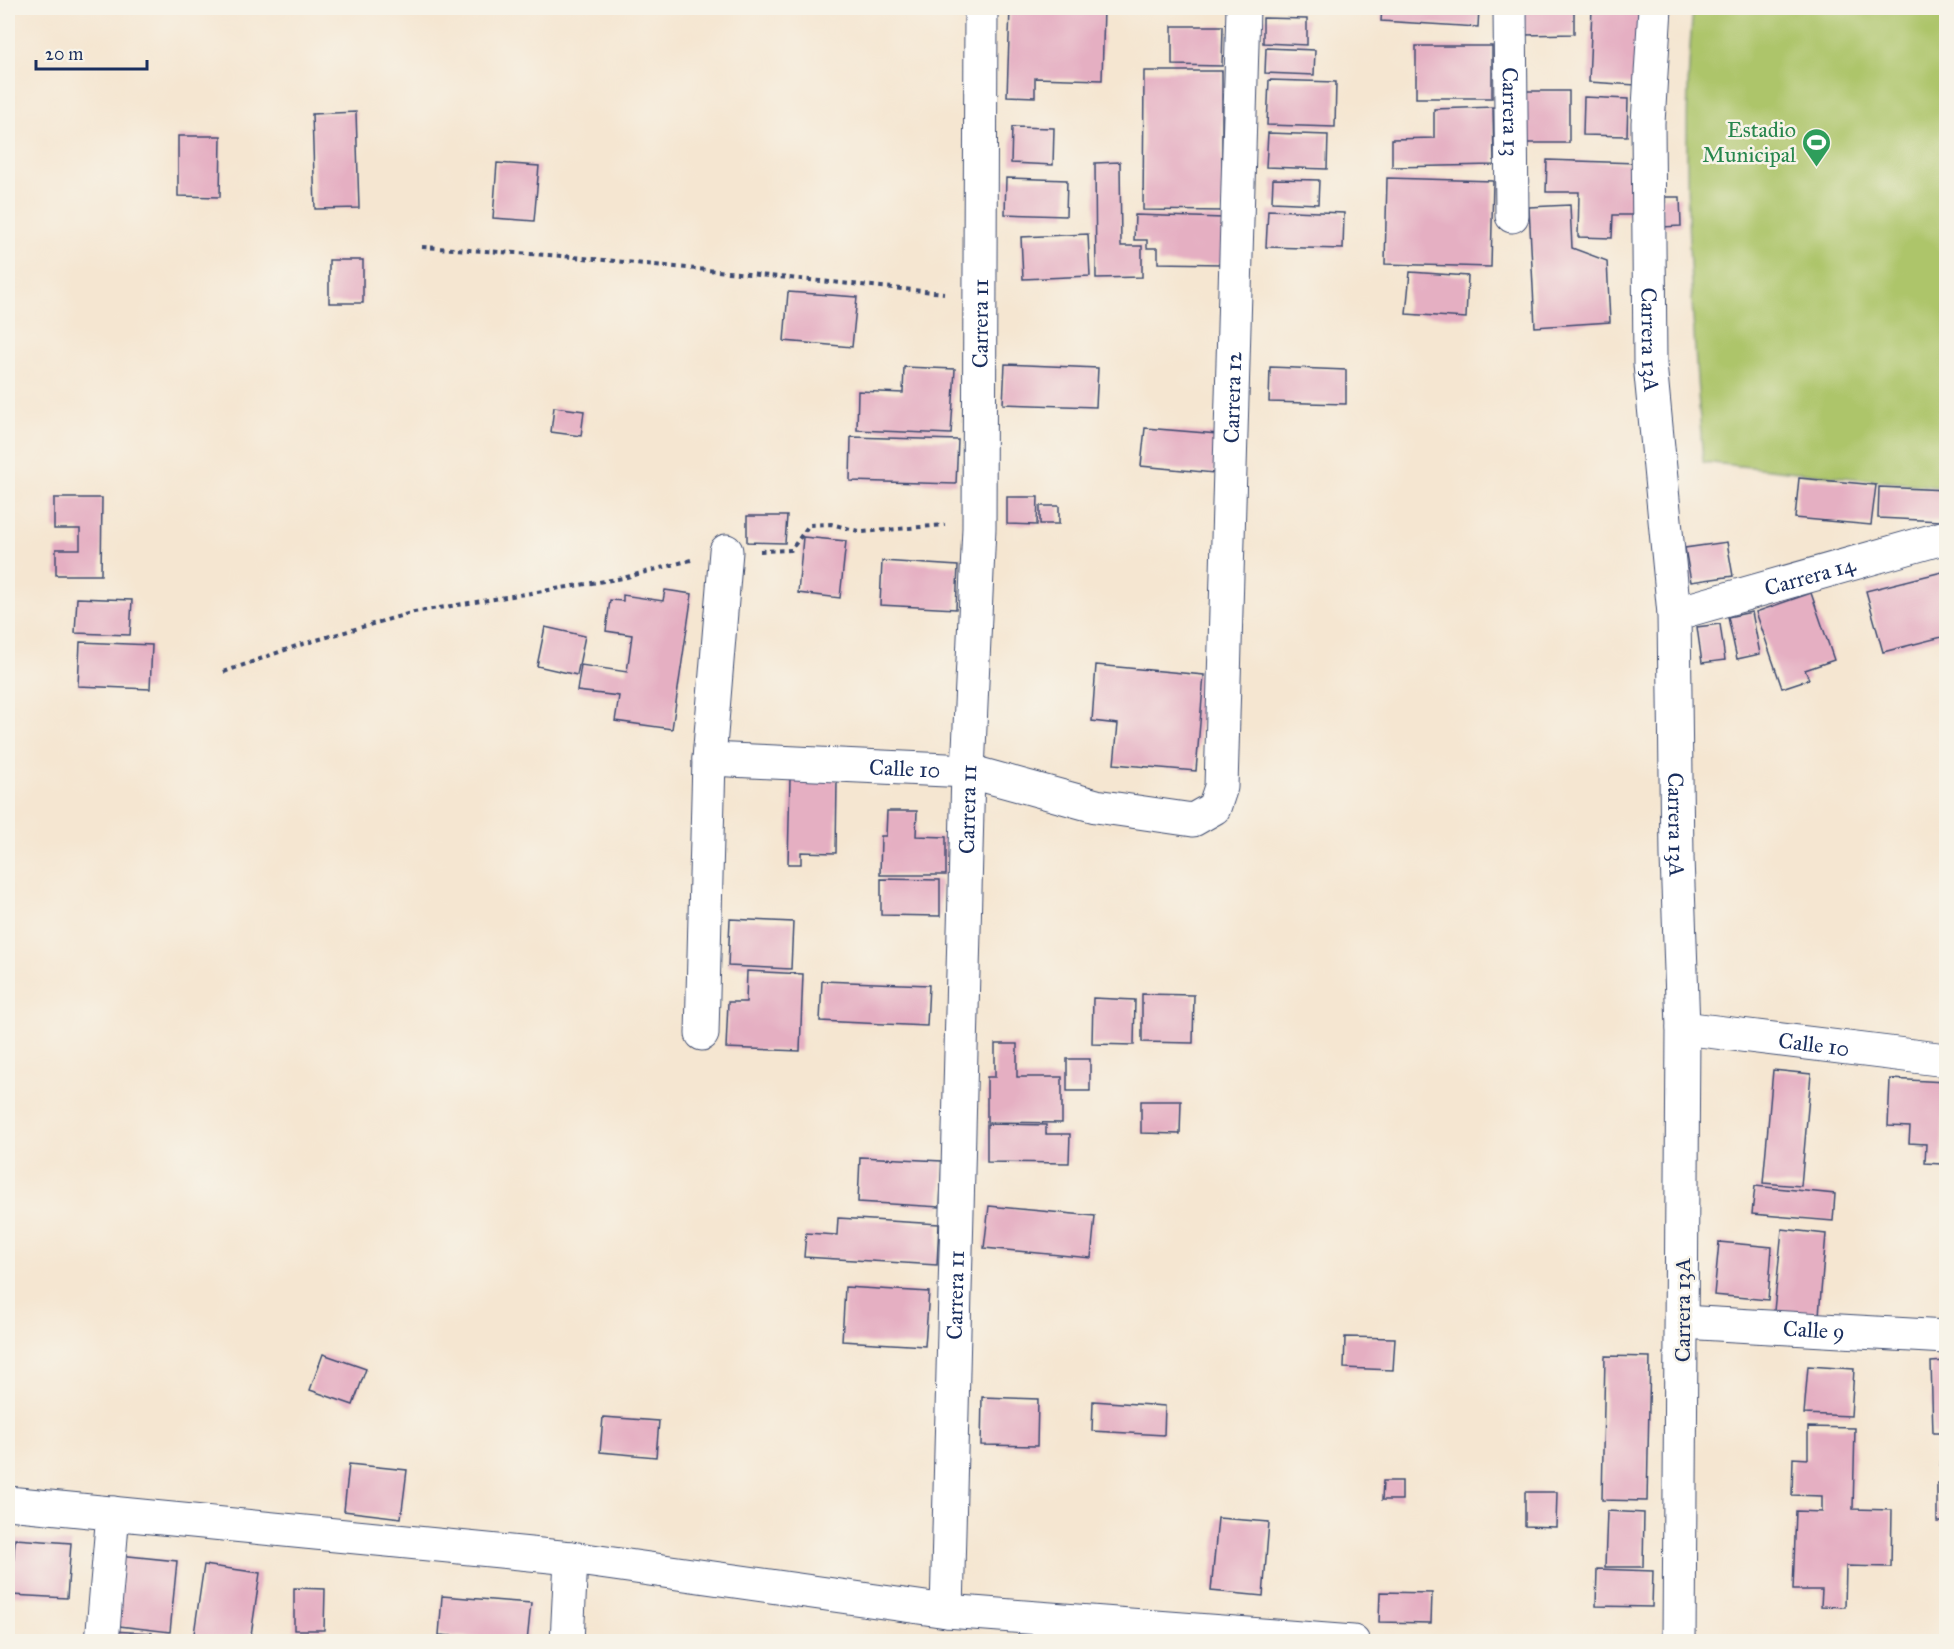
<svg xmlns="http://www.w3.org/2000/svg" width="1954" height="1649" font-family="'IM FELL Great Primer',serif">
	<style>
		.green { fill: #adc56a; stroke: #647a64; stroke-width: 1.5 }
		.building { fill: #e5afc2 }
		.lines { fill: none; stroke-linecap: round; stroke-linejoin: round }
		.street-casing { stroke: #3c4a6f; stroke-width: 35 }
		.path { stroke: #3c4a6f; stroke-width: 4; stroke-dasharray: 4.5 4.5; stroke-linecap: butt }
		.street { stroke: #fff; stroke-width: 33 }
		.labels { text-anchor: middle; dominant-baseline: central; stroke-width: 5; stroke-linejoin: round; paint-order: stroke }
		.street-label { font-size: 22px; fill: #1b2f5e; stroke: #f7f3e8 }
		.leisure-label { font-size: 22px; fill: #27864d; stroke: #f7f3e8; text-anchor: end }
	</style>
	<rect width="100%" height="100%" fill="#f7f3e8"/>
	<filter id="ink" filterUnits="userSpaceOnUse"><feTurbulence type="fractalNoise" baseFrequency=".0167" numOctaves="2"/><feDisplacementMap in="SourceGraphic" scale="12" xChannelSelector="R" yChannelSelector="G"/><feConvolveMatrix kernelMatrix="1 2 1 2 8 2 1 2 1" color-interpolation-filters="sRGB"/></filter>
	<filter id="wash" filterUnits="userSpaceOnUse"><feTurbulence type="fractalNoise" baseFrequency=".008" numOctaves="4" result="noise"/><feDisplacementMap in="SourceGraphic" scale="24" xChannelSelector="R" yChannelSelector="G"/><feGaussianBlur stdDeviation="1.35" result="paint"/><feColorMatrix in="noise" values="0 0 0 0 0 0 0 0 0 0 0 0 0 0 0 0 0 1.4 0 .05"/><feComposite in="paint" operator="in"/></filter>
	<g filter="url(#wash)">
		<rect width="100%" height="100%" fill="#f5e6d1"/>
		<!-- green -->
		<path class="green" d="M1693,8h253v480l-243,-26c-11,-151 -24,-303 -10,-454z"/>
		<g id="blocks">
			<!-- building -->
			<g class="building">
				<polygon points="1010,8 1104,8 1102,80 1035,78 1035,97 1007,96"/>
				<polygon points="1382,8 1479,8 1478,27 1381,21"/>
				<polygon points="1524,8 1574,8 1574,34 1524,35"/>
				<polygon points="1592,8 1640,8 1636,85 1589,82"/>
				<polygon points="1263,18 1307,19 1307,45 1263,43"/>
				<polygon points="1172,26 1223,26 1222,66 1172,65"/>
				<rect x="1416" y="46" width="76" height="52"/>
				<polygon points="1266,48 1315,50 1314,75 1265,73"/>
				<polygon points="1144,71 1222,71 1222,211 1143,210"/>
				<polygon points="1269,80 1336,82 1335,127 1267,125"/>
				<rect x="1525" y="91" width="44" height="52"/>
				<polygon points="1584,97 1628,99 1627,136 1583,135"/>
				<polygon points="1493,107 1494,165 1392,167 1392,139 1434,138 1434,109"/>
				<polygon points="356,112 359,208 315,209 312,114"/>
				<polygon points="1012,127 1054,128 1053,165 1011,163"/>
				<polygon points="1268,133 1328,135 1327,169 1266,167"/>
				<polygon points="178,136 221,136 220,197 178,196"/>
				<polygon points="1547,160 1636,163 1635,215 1613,215 1612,238 1578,237 1579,192 1546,192"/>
				<polygon points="1120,162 1121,246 1142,246 1142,277 1096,278 1095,163"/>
				<polygon points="497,163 539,166 534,221 493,218"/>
				<polygon points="1006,178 1067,180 1066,216 1005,214"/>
				<polygon points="1387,178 1493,181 1491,267 1385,264"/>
				<polygon points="1273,179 1319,180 1318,204 1272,202"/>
				<polygon points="1661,197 1680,197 1681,226 1662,227"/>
				<polygon points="1570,205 1572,248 1607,261 1610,322 1535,327 1529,207"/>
				<polygon points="1268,210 1344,213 1343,249 1266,247"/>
				<polygon points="1135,215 1223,218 1222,264 1158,263 1158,248 1147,248 1147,240 1134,240"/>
				<polygon points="1088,234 1090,276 1023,279 1021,237"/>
				<rect x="329" y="260" width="34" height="43"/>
				<polygon points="1410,272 1468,276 1466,318 1406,314"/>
				<polygon points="788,292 857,297 852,347 784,341"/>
				<polygon points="1005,364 1098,368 1096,407 1003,404"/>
				<polygon points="904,367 955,369 951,434 857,430 858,391 903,393"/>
				<polygon points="1270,367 1346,370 1346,404 1269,402"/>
				<polygon points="554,407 584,411 581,436 551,432"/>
				<polygon points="1145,428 1218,434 1214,473 1141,466"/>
				<polygon points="851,437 958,440 956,484 850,481"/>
				<polygon points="1799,478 1876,485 1871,525 1795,518"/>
				<polygon points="1879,487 1946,490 1946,508 1941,508 1941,521 1878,518"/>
				<polygon points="1007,497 1038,497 1037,525 1007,524"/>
				<polygon points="54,498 102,498 101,575 56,575 56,549 80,549 80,529 54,529"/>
				<rect x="1040" y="506" width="19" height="18"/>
				<polygon points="747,516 787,516 785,543 747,542"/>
				<polygon points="803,537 846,541 840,598 798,593"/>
				<polygon points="1727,542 1733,576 1691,582 1685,548"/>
				<polygon points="882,561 958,566 956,609 880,605"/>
				<polygon points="1946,571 1946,636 1883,652 1866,591"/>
				<polygon points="665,590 692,594 672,729 615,721 619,696 577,691 581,665 627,672 632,635 606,631 610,600 623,601 623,595 663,601"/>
				<polygon points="1811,593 1834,660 1805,670 1809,679 1782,688 1756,612"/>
				<polygon points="77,598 132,600 130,635 75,633"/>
				<polygon points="1752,612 1760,654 1737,659 1728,617"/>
				<polygon points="1720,624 1725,660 1702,663 1697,627"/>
				<polygon points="545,627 585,636 577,675 537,666"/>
				<polygon points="80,642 152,645 150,689 78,686"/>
				<polygon points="1096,665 1204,675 1196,771 1114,764 1118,724 1092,721"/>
				<polygon points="790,778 837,779 836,853 801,852 801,864 788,864"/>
				<polygon points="887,811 917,811 916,836 946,837 946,875 880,875 881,836 886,836"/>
				<polygon points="881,879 940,880 940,916 881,915"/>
				<polygon points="730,919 793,922 791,969 728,966"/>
				<polygon points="747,971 803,974 800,1051 726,1048 728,1002 746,1002"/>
				<polygon points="822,981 929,985 927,1026 820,1021"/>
				<polygon points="1142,994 1194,995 1193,1043 1142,1042"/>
				<polygon points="1093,998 1135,1000 1134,1045 1092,1044"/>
				<polygon points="995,1044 1017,1044 1017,1077 1062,1077 1062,1123 987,1122 987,1077 995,1077"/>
				<rect x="1067" y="1059" width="23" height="32"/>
				<polygon points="1773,1070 1811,1074 1801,1186 1763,1183"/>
				<polygon points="1890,1079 1945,1082 1941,1164 1925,1163 1926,1144 1909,1143 1910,1127 1888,1126"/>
				<polygon points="1141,1101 1181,1101 1180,1134 1141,1133"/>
				<polygon points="987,1124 1046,1125 1046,1134 1070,1134 1069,1163 987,1162"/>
				<polygon points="860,1157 942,1161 940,1207 858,1202"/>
				<polygon points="1755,1186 1835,1194 1833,1221 1752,1214"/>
				<polygon points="989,1206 1095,1216 1091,1258 984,1248"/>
				<polygon points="838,1218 939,1224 937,1265 804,1257 806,1233 837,1235"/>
				<polygon points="1782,1229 1826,1234 1819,1315 1774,1311"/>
				<polygon points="1719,1242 1772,1247 1768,1300 1714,1295"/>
				<polygon points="845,1287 929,1292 925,1346 842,1341"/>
				<polygon points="1345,1337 1395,1338 1393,1370 1344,1368"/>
				<polygon points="323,1354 366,1369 353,1405 310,1390"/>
				<polygon points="1605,1356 1650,1357 1647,1501 1602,1500"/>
				<polygon points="1946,1361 1946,1433 1933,1433 1931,1362"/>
				<polygon points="1808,1366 1854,1369 1851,1416 1804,1414"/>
				<polygon points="982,1397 1038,1399 1037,1446 981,1445"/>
				<polygon points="1093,1401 1165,1406 1164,1435 1092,1431"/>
				<polygon points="603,1417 659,1421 656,1457 600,1452"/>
				<polygon points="1808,1427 1855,1428 1853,1509 1892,1510 1891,1567 1846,1566 1845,1607 1821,1606 1822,1590 1793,1590 1796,1511 1822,1512 1822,1496 1792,1495 1793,1458 1808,1459"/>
				<polygon points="1942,1435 1946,1435 1946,1474 1940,1474"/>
				<polygon points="349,1464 407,1470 401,1518 344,1511"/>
				<polygon points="1383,1481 1402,1481 1402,1500 1382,1500"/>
				<rect x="1937" y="1483" width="9" height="39"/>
				<polygon points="1525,1492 1557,1492 1556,1527 1525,1526"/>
				<polygon points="1607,1511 1644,1513 1643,1567 1605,1567"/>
				<polygon points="1218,1518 1269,1522 1263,1596 1211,1591"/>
				<polygon points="15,1539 71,1543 67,1598 11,1595"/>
				<polygon points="119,1555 177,1561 170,1632 111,1625"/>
				<polygon points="204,1565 260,1573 250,1642 194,1634"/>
				<polygon points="1597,1569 1653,1571 1652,1607 1596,1606"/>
				<polygon points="294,1588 325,1589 324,1630 294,1630"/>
				<polygon points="1380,1592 1432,1593 1431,1623 1379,1622"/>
				<polygon points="442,1596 531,1603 527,1642 439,1635"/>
				<polygon points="109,1631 152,1633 151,1642 108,1642"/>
			</g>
		</g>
	</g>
	<g filter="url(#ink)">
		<use href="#blocks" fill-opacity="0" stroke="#3c4a6f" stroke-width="1.5"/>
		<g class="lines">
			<defs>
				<g id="street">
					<path id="s1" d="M1510,8l2,208"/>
					<path id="s2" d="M1655,8l-7,115 2,241 24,250 3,243 6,171 -4,614"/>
					<path id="s3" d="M1674,614l272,-77"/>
					<path id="s4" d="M709,759l259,12 128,35 97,14 21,-12 7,-21 22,-779"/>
					<path id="s5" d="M1683,1028l263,32"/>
					<polyline points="702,1034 709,759 726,551"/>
					<path id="s6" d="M1682,1322l264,15"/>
					<polyline points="8,1503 571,1558 947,1611 1353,1642"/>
					<path id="s7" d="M947,1611l21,-840 11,-243 2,-520"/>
					<polyline points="102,1642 113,1513"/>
					<polyline points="567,1642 571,1558"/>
				</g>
			</defs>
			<!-- street casing -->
			<use href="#street" class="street-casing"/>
			<!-- path -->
			<g class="path">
				<polyline points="422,247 563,256 944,293"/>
				<polyline points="760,551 791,550 809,525 831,524 862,532 945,525"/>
				<polyline points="224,672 296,646 414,612 623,578 691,560"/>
			</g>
			<!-- street -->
			<use href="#street" class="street"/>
		</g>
	</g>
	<!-- icons -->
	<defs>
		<symbol id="stadium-pin" viewBox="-11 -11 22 30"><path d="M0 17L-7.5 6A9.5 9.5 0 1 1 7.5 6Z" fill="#2e9e5b" stroke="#f7f3e8"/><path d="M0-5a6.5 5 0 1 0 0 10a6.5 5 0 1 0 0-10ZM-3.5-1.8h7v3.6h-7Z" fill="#fff"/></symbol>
	</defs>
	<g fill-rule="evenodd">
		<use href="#stadium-pin" x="1800" y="126" width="33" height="45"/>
	</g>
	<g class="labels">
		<!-- street labels -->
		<g class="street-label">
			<text stroke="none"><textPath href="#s1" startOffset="104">Carrera 13</textPath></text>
			<text stroke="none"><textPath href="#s7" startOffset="1288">Carrera 11</textPath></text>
			<text stroke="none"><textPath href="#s2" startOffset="332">Carrera 13A</textPath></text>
			<text stroke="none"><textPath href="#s4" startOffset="926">Carrera 12</textPath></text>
			<text stroke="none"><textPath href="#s3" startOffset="141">Carrera 14</textPath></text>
			<text stroke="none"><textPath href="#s4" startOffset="196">Calle 10</textPath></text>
			<text stroke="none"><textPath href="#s7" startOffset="802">Carrera 11</textPath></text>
			<text stroke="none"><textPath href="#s2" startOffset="818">Carrera 13A</textPath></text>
			<text stroke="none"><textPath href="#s5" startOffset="132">Calle 10</textPath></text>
			<text stroke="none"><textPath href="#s7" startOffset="316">Carrera 11</textPath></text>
			<text transform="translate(1682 1310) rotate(-90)">Carrera 13A</text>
			<text stroke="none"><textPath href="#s6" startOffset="132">Calle 9</textPath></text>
		</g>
		<!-- leisure labels -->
		<g class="leisure-label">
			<text x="1796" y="129">Estadio<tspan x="1796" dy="25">Municipal</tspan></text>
		</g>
	</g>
	<!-- margin -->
	<rect width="1954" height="1649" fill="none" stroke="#f7f3e8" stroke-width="30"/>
	<!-- scale -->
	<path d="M36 60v9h111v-9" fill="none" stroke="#1b2f5e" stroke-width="3"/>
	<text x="45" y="60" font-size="18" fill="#1b2f5e" stroke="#f7f3e8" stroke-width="4.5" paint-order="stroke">20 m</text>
</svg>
